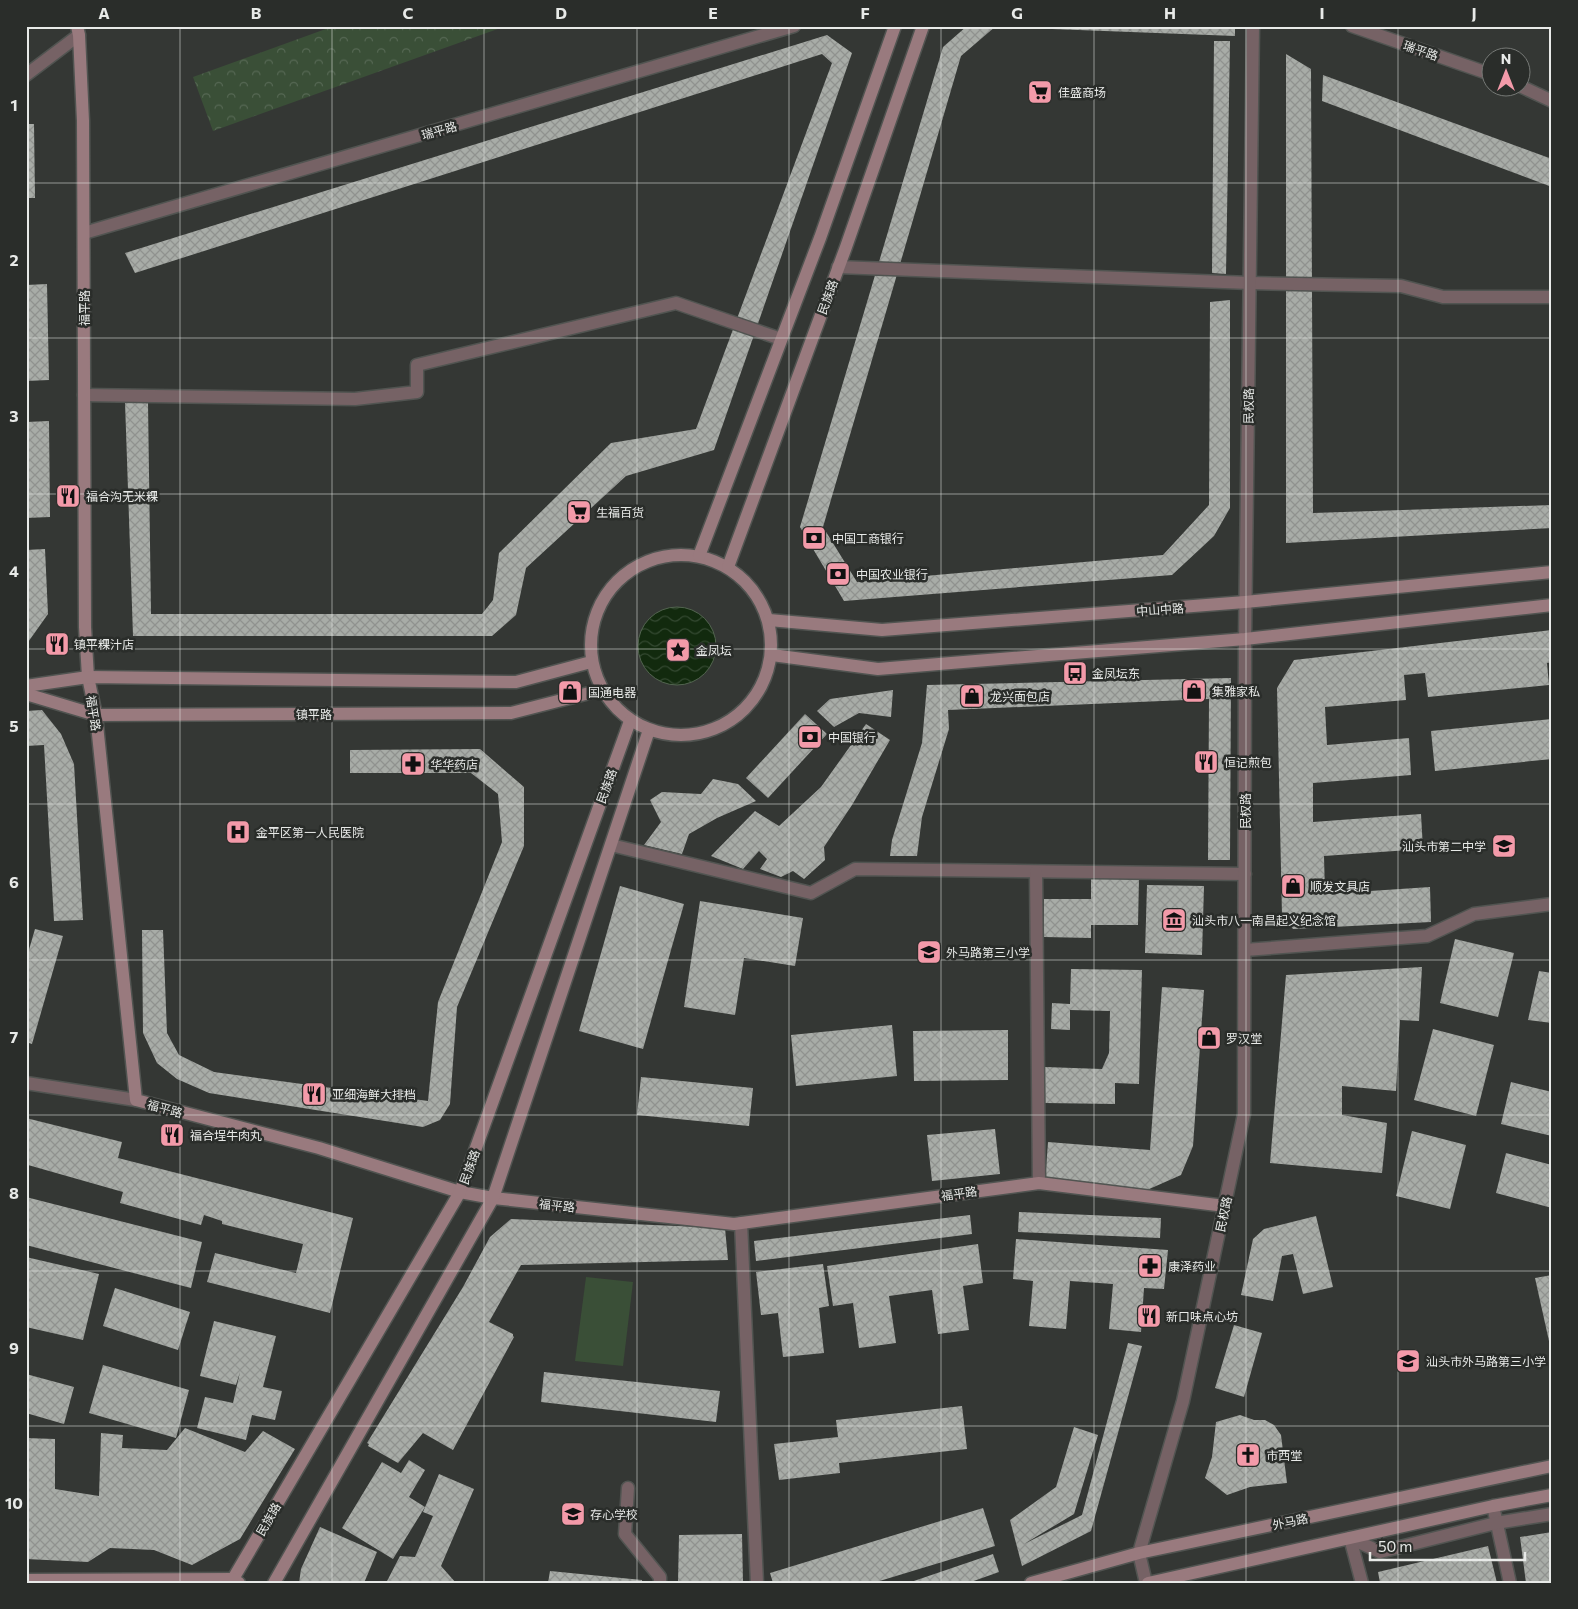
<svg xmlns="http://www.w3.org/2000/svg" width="1578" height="1609" font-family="Commissioner,'Noto Sans SC',sans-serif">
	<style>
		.green { fill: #3a4f37 }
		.forest { fill: url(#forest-crowns) }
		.water { fill: url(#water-waves); stroke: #52644f }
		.building { fill: url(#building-cross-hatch) }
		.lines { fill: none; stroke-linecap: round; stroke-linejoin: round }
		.lane-casing { stroke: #515451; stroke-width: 15 }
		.street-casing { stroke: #515451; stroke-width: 15 }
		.secondary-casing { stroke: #515451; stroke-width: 15 }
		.lane { stroke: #766265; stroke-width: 12 }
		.street { stroke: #766265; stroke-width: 12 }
		.secondary { stroke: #997a7e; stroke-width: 12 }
		.grid { fill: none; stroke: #e8eae8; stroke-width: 1; stroke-opacity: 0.55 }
		.labels { text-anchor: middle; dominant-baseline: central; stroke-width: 5; stroke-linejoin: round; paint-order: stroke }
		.street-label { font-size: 12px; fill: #e8eae8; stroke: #2a2d2a }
		.poi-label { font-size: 12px; fill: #e8eae8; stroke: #2a2d2a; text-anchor: start }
		.neatline { fill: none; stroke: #e8eae8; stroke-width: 2 }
		.grid-label { font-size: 16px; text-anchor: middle; font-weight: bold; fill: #e8eae8 }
	</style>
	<defs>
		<pattern id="forest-crowns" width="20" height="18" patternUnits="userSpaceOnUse" patternTransform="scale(1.25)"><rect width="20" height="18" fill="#3a4f37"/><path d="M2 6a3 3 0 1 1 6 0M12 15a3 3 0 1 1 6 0" fill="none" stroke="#566854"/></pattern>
		<pattern id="water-waves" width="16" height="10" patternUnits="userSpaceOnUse" patternTransform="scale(1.25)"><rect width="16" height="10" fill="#122a0e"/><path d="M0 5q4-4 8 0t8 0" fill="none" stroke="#344931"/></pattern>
		<pattern id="building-cross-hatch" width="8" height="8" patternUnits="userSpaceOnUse" patternTransform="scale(1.25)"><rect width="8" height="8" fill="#a8aca7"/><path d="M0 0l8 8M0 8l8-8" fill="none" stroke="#90928f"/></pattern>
	</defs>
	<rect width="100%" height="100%" fill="#343734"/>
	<!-- green -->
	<polygon class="green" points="586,1277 633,1282 623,1366 575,1361"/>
	<!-- forest -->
	<polygon class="forest" points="334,26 506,26 213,131 193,77"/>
	<!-- water -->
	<circle class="water" cx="677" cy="646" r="39"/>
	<!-- building -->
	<g class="building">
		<polygon points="967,26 996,26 961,56 823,527 857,582 1163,555 1209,505 1210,302 1230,300 1230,508 1214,536 1172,575 844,601 800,527 943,47"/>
		<polygon points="1026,26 1235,26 1235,36 1026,28"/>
		<polygon points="827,35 852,53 714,450 626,476 526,568 516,615 492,636 133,636 125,402 148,402 151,614 482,614 493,600 499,553 611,443 696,429 832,63 822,54 135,273 125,253"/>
		<polygon points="1214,41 1230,41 1226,274 1212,273"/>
		<polygon points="1286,54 1311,69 1313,513 1552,505 1552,528 1286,543"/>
		<polygon points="1323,75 1552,159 1552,187 1322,101"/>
		<polygon points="26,124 34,124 35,198 26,198"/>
		<polygon points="47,284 49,380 26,381 26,285"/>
		<polygon points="49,421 50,517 26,518 26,422"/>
		<polygon points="45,549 48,614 26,645 26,550"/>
		<polygon points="1552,630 1552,662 1547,663 1549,685 1428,697 1425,673 1404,675 1406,700 1325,707 1327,745 1409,738 1411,775 1313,783 1313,822 1421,814 1423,849 1324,856 1325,894 1430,887 1431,922 1293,929 1282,915 1277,688 1294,660"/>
		<polygon points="1231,678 1230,860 1208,860 1209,699 948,710 949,729 922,817 917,856 890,856 892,840 922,743 927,685"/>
		<polygon points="893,690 891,717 859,713 834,727 817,711 830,699"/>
		<polygon points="42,710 61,734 74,764 83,920 54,921 44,745 26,746 26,711"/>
		<polygon points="805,714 827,734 768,798 746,778"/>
		<polygon points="1552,719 1552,759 1435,771 1431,731"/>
		<polygon points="866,724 890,740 852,805 824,847 825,860 804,879 793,871 781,877 760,869 767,859 759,851 743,869 711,856 755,811 779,826 821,787"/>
		<polygon points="480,749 524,787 524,846 457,1007 450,1104 440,1120 423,1127 209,1093 177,1079 157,1063 143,1033 142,930 163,930 167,1033 179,1055 214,1072 428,1101 438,1002 502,842 498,794 471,773 350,773 350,750"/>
		<polygon points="713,779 738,784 756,801 717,818 689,834 682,854 644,845 661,822 650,800 662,792 701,794"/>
		<polygon points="1091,877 1139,878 1138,925 1091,925 1091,938 1044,937 1044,899 1091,899"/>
		<polygon points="1147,885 1204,886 1202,955 1145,953"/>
		<polygon points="620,886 684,904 643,1049 579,1031"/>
		<polygon points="700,901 803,918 795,966 744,958 735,1015 684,1007"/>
		<polygon points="35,929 63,936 32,1044 26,1042 26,960"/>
		<polygon points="1455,939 1514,953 1498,1017 1440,1003"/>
		<polygon points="1422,967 1419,1021 1400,1020 1396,1091 1342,1086 1342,1115 1387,1123 1382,1173 1270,1163 1286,975"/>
		<polygon points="1071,969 1142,970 1139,1084 1115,1083 1115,1104 1044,1103 1045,1067 1102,1069 1109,1053 1110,1011 1070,1010 1070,1030 1051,1029 1052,1003 1070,1004"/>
		<polygon points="1539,971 1552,973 1552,1023 1528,1020"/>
		<polygon points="1162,987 1204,990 1193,1146 1181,1175 1147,1190 1045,1183 1048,1142 1150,1150"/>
		<polygon points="892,1025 897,1076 796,1086 791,1035"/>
		<polygon points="1433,1029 1494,1045 1476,1116 1414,1100"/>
		<polygon points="1008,1030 1008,1080 914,1081 913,1031"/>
		<polygon points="641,1077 753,1088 749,1126 637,1115"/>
		<polygon points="1511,1082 1552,1092 1552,1136 1501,1124"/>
		<polygon points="26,1118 122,1142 118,1158 353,1218 330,1313 207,1282 215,1253 296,1273 303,1244 222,1224 222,1221 204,1215 201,1225 120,1203 123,1192 28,1165 26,1169"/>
		<polygon points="995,1129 1000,1174 932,1181 927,1135"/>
		<polygon points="1412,1131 1466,1145 1450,1209 1396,1196"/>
		<polygon points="1506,1153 1552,1165 1552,1208 1496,1193"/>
		<polygon points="26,1197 202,1242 191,1288 26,1245"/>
		<polygon points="1019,1212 1161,1218 1160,1238 1018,1232"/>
		<polygon points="970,1215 972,1234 756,1261 754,1241"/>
		<polygon points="1316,1216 1333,1287 1303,1294 1293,1254 1282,1256 1273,1301 1241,1295 1253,1239 1264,1229"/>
		<polygon points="511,1219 725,1228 728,1260 521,1265 489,1322 513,1334 513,1336 514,1337 453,1450 423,1433 398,1463 368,1446 369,1444 367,1443 463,1287 490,1237"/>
		<polygon points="1016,1239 1168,1250 1164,1289 1144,1288 1141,1332 1109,1329 1113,1284 1070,1281 1066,1329 1029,1326 1033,1281 1013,1279"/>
		<polygon points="978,1244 983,1283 963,1286 969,1330 938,1334 932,1290 889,1296 896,1343 859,1348 853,1303 833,1306 827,1266"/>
		<polygon points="26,1257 99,1274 83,1340 26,1327"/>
		<polygon points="823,1264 829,1306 819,1308 824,1353 783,1357 778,1313 761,1315 756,1272"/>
		<polygon points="1552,1275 1552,1349 1551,1350 1535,1278"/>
		<polygon points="115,1288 190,1312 178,1350 103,1326"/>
		<polygon points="214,1321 276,1336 263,1387 282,1391 275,1420 252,1415 246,1440 197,1428 205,1397 233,1403 240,1372 236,1385 200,1376"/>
		<polygon points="1234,1325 1262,1333 1244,1397 1215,1388"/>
		<polygon points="1128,1343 1142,1346 1091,1531 1022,1566 1010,1520 1056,1487 1074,1427 1098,1435 1074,1514 1024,1544 1082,1515"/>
		<polygon points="103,1365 189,1390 176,1438 89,1413"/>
		<polygon points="544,1372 720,1391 716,1422 541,1402"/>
		<polygon points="26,1374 74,1387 64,1424 26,1413"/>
		<polygon points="962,1406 967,1449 839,1463 840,1473 779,1480 774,1444 838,1437 836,1420"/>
		<polygon points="1240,1415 1254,1420 1265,1420 1274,1425 1281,1435 1287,1483 1250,1487 1227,1495 1205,1478 1212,1457 1216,1422"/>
		<polygon points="185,1428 245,1452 263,1431 295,1449 240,1539 192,1565 154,1550 110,1548 88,1562 26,1559 26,1438 55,1439 55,1489 99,1496 101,1433 123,1435 122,1448 167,1450"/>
		<polygon points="409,1460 425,1470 409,1497 425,1507 393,1559 342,1528 382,1462 401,1473"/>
		<polygon points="439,1474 474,1489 441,1566 456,1583 386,1583 400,1556 415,1557 433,1516 423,1512"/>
		<polygon points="983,1508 995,1546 873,1583 773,1583 770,1573"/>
		<polygon points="320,1527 377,1552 364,1583 299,1583 301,1569"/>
		<polygon points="1552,1532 1552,1581 1526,1583 1520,1537"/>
		<polygon points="742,1534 743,1583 678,1582 679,1535"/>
		<polygon points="1488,1546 1497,1583 1380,1583 1378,1572"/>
		<polygon points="993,1554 999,1572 968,1583 908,1583"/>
		<polygon points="550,1571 642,1580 642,1583 548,1583"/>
	</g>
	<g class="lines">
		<defs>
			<g id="lane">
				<polyline points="26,75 79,35"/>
				<polyline points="628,1488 625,1534 660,1577 660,1583"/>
			</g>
			<g id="street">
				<polyline points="1352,26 1490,74"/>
				<polyline points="1520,86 1552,101"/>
				<polyline points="84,233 794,26"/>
				<polyline points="838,267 1250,283 1401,286 1443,297 1552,297"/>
				<polyline points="84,395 355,399 417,392 417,365 676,303 781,339"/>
				<polyline points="611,845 811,893 855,869 1245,874"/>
				<polyline points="1036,872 1039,1183"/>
				<polyline points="1245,950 1427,936 1474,914 1552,904"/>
				<polyline points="26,1083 136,1100"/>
				<polyline points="741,1223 757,1583"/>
				<polyline points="1493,1506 1510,1583"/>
				<polyline points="1350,1538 1380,1552 1496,1523 1552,1514"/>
				<polyline points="1350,1538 1362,1583"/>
				<polyline points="1146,1583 1139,1553 1183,1401 1244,1114 1245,639 1253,26"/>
			</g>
			<g id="secondary">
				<polyline points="77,26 79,35 83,121 85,627 88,677 96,715 136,1100 319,1148 460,1192 493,1198 734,1224 1039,1183 1225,1206"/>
				<circle cx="681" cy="645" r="90"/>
				<polyline points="699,556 820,238 895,26"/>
				<polyline points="728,567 846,247 923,26"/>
				<polyline points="769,620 882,630 1245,602 1552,572"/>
				<polyline points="772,655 878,669 1245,639 1552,605"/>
				<polyline points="26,686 88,677 516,682 591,662"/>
				<polyline points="26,694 96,715 511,713 601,690"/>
				<polyline points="233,1579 460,1192 630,721"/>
				<polyline points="26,1580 233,1579 239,1583"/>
				<polyline points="274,1583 493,1198 649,730"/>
				<polyline points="1031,1583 1139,1553 1552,1466"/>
				<polyline points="1148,1583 1493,1506 1552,1495"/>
			</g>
		</defs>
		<!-- lane casing -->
		<use href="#lane" class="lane-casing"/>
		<!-- street casing -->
		<use href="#street" class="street-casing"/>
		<!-- secondary casing -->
		<use href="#secondary" class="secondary-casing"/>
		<!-- lane -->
		<use href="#lane" class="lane"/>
		<!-- street -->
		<use href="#street" class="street"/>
		<!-- secondary -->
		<use href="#secondary" class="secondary"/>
	</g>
	<!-- grid -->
	<path class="grid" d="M180,26v1557M332,26v1557M484,26v1557M637,26v1557M789,26v1557M941,26v1557M1094,26v1557M1246,26v1557M1398,26v1557M26,183h1526M26,338h1526M26,494h1526M26,649h1526M26,804h1526M26,960h1526M26,1115h1526M26,1271h1526M26,1426h1526"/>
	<!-- icons -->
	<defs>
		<symbol id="supermarket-square" viewBox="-11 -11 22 22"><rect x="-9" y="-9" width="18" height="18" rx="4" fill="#f39aa9" stroke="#2a2d2a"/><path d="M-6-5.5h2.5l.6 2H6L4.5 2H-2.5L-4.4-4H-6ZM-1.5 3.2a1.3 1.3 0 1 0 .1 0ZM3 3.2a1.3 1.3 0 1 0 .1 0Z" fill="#111"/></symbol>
		<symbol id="restaurant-square" viewBox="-11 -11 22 22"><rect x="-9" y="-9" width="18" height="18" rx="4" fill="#f39aa9" stroke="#2a2d2a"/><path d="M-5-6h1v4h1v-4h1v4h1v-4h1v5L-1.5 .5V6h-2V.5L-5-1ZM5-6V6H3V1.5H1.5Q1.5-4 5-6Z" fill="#111"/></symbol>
		<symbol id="bank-square" viewBox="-11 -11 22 22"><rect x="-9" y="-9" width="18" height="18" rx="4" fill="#f39aa9" stroke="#2a2d2a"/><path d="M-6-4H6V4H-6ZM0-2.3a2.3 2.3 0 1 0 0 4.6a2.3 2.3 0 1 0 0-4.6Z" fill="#111"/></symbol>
		<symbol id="sight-square" viewBox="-11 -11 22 22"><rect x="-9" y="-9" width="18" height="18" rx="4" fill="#f39aa9" stroke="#2a2d2a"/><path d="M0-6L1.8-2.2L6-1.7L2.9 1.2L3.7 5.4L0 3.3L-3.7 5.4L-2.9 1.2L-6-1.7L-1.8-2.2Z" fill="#111"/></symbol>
		<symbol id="bus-square" viewBox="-11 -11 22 22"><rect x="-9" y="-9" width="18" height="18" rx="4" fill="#f39aa9" stroke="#2a2d2a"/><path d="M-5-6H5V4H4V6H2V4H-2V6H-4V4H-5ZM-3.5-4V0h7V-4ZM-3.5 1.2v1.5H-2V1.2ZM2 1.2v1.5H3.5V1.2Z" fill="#111"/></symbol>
		<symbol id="shop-square" viewBox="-11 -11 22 22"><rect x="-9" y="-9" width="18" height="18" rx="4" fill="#f39aa9" stroke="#2a2d2a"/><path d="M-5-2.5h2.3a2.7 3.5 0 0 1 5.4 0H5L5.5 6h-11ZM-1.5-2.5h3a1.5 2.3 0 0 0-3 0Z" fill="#111"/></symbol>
		<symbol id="pharmacy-square" viewBox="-11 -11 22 22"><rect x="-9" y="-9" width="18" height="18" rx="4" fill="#f39aa9" stroke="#2a2d2a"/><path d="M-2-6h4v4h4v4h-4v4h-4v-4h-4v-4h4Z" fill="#111"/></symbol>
		<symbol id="hospital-square" viewBox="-11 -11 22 22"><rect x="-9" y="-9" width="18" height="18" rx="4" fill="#f39aa9" stroke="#2a2d2a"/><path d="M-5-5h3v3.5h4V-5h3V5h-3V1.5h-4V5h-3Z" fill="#111"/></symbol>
		<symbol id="school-square" viewBox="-11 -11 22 22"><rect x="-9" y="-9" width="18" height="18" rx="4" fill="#f39aa9" stroke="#2a2d2a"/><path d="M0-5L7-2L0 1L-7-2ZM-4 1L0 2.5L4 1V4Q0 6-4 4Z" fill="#111"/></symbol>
		<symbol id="museum-square" viewBox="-11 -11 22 22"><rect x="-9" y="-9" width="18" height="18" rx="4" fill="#f39aa9" stroke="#2a2d2a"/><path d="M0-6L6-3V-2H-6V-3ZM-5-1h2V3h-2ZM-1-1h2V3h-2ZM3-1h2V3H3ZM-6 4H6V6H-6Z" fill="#111"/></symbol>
		<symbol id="church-square" viewBox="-11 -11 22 22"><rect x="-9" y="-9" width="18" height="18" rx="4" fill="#f39aa9" stroke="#2a2d2a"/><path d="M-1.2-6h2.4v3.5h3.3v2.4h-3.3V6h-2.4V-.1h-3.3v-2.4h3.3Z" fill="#111"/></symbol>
	</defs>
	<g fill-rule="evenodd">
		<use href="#supermarket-square" x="1026" y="78" width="28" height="28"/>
		<use href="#restaurant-square" x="54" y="482" width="28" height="28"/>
		<use href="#supermarket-square" x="565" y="498" width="28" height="28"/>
		<use href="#bank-square" x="800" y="524" width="28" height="28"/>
		<use href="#bank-square" x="824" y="560" width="28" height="28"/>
		<use href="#restaurant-square" x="43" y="630" width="28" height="28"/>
		<use href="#sight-square" x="664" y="636" width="28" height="28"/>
		<use href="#bus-square" x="1061" y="659" width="28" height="28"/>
		<use href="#shop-square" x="1180" y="677" width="28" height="28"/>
		<use href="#shop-square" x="556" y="678" width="28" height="28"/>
		<use href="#shop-square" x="958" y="682" width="28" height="28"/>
		<use href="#bank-square" x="796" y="723" width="28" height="28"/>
		<use href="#restaurant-square" x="1192" y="748" width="28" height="28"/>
		<use href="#pharmacy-square" x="399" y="750" width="28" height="28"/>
		<use href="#hospital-square" x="224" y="818" width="28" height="28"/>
		<use href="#school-square" x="1490" y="832" width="28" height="28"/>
		<use href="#shop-square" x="1279" y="872" width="28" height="28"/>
		<use href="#museum-square" x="1160" y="906" width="28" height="28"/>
		<use href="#school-square" x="915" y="938" width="28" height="28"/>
		<use href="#shop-square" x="1195" y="1024" width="28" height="28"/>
		<use href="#restaurant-square" x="300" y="1080" width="28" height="28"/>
		<use href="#restaurant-square" x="158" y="1121" width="28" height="28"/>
		<use href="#pharmacy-square" x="1136" y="1252" width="28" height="28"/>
		<use href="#restaurant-square" x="1135" y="1302" width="28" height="28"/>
		<use href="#school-square" x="1394" y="1347" width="28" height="28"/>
		<use href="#church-square" x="1234" y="1441" width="28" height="28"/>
		<use href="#school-square" x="559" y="1500" width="28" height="28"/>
	</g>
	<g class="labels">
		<!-- street labels -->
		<g class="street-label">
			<text transform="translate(1421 50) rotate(19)">瑞平路</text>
			<text transform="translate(439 130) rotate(-16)">瑞平路</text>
			<text transform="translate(827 297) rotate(-70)">民族路</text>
			<text transform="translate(84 308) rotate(-90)">福平路</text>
			<text transform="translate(1248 406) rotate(-89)">民权路</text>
			<text transform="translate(1160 609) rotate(-4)">中山中路</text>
			<text transform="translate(94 713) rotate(81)">福平路</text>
			<text x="314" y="714">镇平路</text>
			<text transform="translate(606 786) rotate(-70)">民族路</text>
			<text transform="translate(1245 811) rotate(-90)">民权路</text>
			<text transform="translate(165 1108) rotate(15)">福平路</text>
			<text transform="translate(469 1167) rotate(-70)">民族路</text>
			<text transform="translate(959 1193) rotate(-8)">福平路</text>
			<text transform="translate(557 1205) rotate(6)">福平路</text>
			<text transform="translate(1223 1214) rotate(-78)">民权路</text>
			<text transform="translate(268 1519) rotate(-60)">民族路</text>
			<text transform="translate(1290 1521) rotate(-12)">外马路</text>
		</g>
		<!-- poi labels -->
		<g class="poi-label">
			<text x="1058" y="92">佳盛商场</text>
			<text x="86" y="496">福合沟无米粿</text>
			<text x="596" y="512">生福百货</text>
			<text x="832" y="538">中国工商银行</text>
			<text x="856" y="574">中国农业银行</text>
			<text x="74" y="644">镇平粿汁店</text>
			<text x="696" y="650">金凤坛</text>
			<text x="1092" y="673">金凤坛东</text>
			<text x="1212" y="691">集雅家私</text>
			<text x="588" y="692">国通电器</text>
			<text x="990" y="696">龙兴面包店</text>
			<text x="828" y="737">中国银行</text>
			<text x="1224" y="762">恒记煎包</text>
			<text x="430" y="764">华华药店</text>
			<text x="256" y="832">金平区第一人民医院</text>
			<text x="1486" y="846" text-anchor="end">汕头市第二中学</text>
			<text x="1310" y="886">顺发文具店</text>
			<text x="1192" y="920">汕头市八一南昌起义纪念馆</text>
			<text x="946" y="952">外马路第三小学</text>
			<text x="1226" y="1038">罗汉堂</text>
			<text x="332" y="1094">亚细海鲜大排档</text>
			<text x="190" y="1135">福合埕牛肉丸</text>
			<text x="1168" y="1266">康泽药业</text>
			<text x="1166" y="1316">新口味点心坊</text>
			<text x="1426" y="1361">汕头市外马路第三小学</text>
			<text x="1266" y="1455">市西堂</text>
			<text x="590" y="1514">存心学校</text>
		</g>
	</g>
	<!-- border -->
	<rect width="1578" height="1609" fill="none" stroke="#2a2d2a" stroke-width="55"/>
	<!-- north arrow -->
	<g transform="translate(1506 72)"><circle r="24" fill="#2a2d2a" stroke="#767976"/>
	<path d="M0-4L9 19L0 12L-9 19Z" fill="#f39aa9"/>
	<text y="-8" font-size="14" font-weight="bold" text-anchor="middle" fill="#e8eae8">N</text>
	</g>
	<!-- scale -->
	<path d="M1370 1552v8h155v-8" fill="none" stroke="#e8eae8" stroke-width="2.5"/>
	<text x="1378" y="1552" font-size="15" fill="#e8eae8" stroke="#2a2d2a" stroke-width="4" paint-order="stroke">50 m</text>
	<rect x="28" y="28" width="1522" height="1554" class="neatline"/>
	<g class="grid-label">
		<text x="104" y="19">A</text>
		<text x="256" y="19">B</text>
		<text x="408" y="19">C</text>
		<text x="561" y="19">D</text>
		<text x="713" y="19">E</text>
		<text x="865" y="19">F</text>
		<text x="1017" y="19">G</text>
		<text x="1170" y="19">H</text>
		<text x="1322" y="19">I</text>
		<text x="1474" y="19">J</text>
		<text x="14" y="111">1</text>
		<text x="14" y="266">2</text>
		<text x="14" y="422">3</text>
		<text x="14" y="577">4</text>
		<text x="14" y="732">5</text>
		<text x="14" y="888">6</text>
		<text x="14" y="1043">7</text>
		<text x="14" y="1199">8</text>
		<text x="14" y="1354">9</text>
		<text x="14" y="1509">10</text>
	</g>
</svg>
